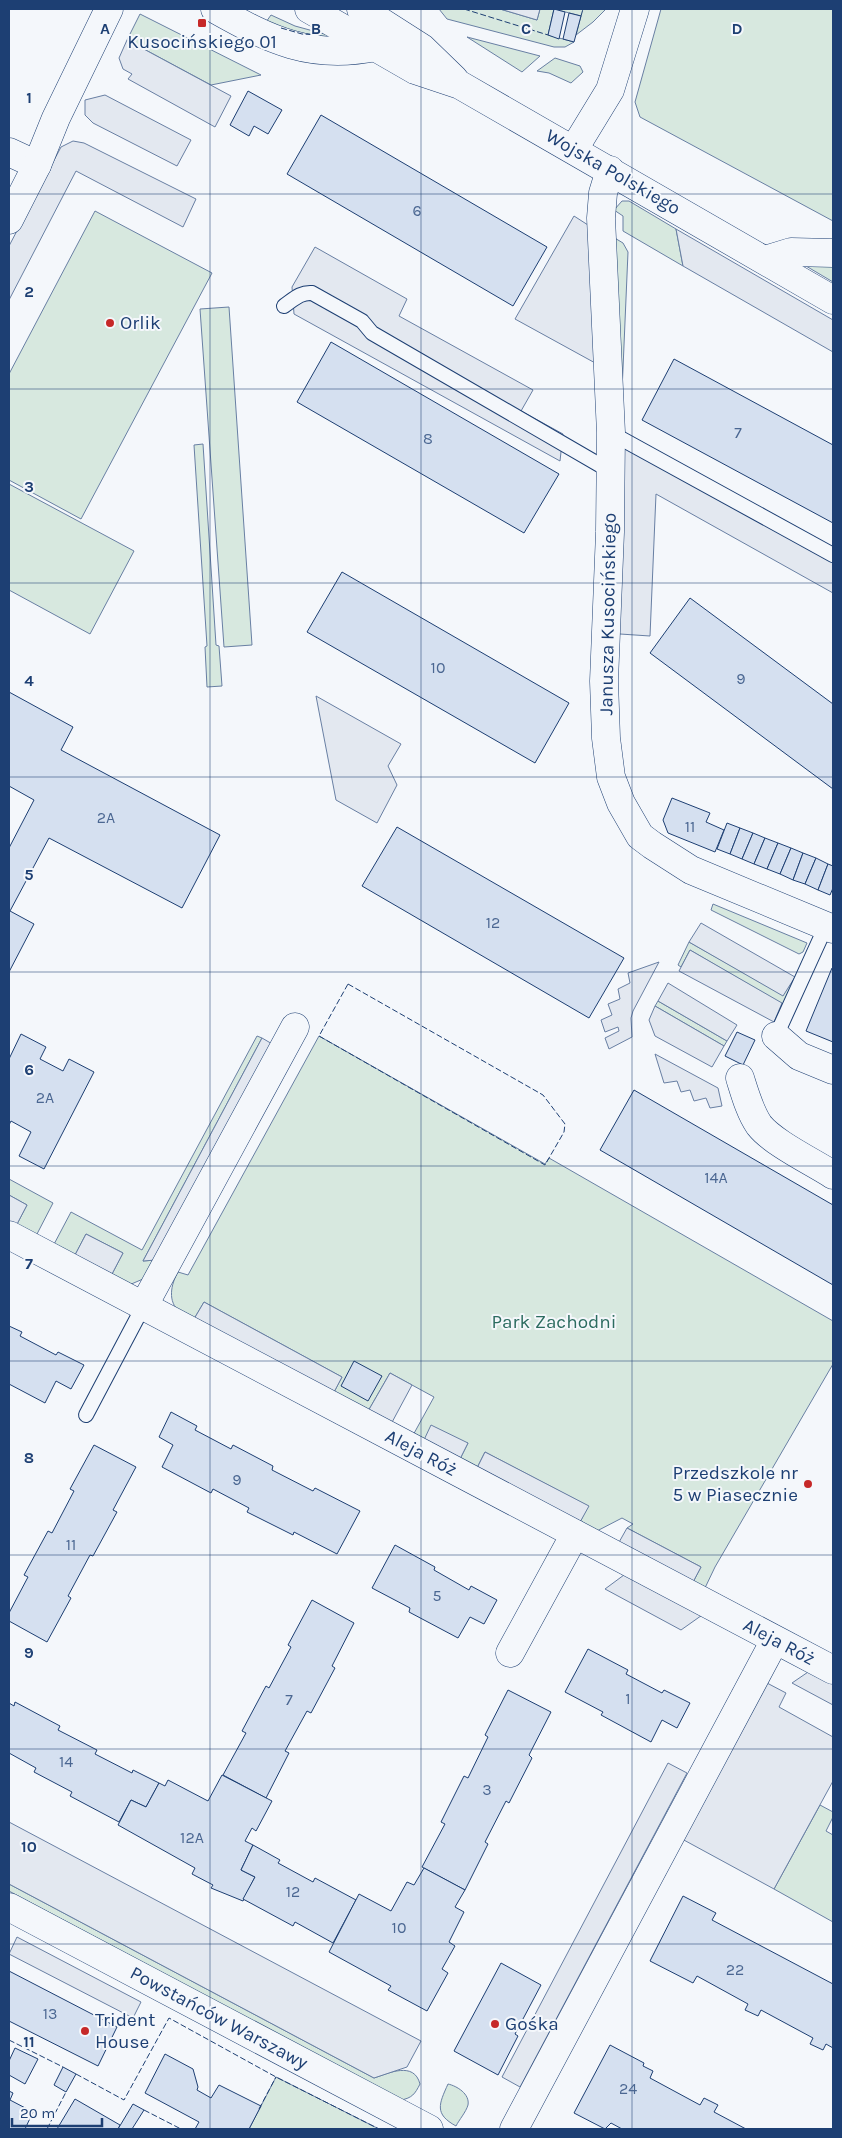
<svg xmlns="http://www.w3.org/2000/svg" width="842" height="2138" font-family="Karla,sans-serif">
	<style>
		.green { fill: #d7e8df; stroke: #687fa3 }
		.parking { fill: #e3e8f0; stroke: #687fa3 }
		.building { fill: #d5e0f0; stroke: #1d3f73 }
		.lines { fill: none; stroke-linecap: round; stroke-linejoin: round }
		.service-casing { stroke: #1d3f73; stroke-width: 16 }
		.minor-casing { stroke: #1d3f73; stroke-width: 29 }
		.tertiary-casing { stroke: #1d3f73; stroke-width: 29 }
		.service { stroke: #f4f7fb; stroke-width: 14 }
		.minor { stroke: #f4f7fb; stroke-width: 28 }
		.tertiary { stroke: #f4f7fb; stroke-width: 28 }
		.fence { stroke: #1d3f73; stroke-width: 1; stroke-dasharray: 6 2.5; stroke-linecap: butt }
		.grid { fill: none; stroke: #1d3f73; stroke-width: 1; stroke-opacity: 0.55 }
		.poi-dot { fill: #c62828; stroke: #f4f7fb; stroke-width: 2 }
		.labels { text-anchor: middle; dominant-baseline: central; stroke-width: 4; stroke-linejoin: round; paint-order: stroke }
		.number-label { font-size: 16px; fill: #4b6792 }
		.poi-label { font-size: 19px; fill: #1d3f73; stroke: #f4f7fb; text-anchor: start }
		.street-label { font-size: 19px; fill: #1d3f73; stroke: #f4f7fb }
		.park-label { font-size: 19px; fill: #2c6c60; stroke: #f4f7fb }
		.grid-label { font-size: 16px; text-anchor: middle; font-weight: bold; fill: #1d3f73; stroke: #f4f7fb; stroke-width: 4; stroke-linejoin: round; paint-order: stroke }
	</style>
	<rect width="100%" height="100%" fill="#f4f7fb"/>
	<!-- green -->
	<g class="green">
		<polygon points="439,9 500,9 537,20 540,9 606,9 593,22 576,35 581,16 554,9 548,35 574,42 565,47 554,47 447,19"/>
		<polygon points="661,9 833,9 833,221 640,117 635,102"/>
		<polygon points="140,14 261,75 211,85 127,40"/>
		<polygon points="271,15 295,26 328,35 328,37 301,36 266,22"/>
		<polygon points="467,37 540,56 522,72"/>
		<polygon points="555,58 580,66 583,72 571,83 549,73 537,71"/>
		<polygon points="622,201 629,201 676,229 683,266 623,231 623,216 614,210"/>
		<polygon points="95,211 212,273 81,519 9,480 9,374"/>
		<polygon points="613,237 623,243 628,252 621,415"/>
		<polygon points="833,264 833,282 806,266"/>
		<polygon points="229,307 252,645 224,647 200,309"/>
		<polygon points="203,444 216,645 219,646 222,686 207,687 205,647 207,646 194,445"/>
		<polygon points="9,484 134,551 90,634 9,590"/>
		<polygon points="713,904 807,943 803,952 799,954 711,910"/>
		<polygon points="689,942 783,995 795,977 796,978 776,1023 774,1022 782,1004 690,950 681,967 678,965"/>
		<polygon points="658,1001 727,1041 724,1046 655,1006"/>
		<polygon points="257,1036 262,1038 143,1261 156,1260 143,1279 129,1285 112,1274 123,1253 86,1234 75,1255 52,1248 71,1212 142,1250"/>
		<path d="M319,1036l226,128 4,-6 284,163v43l-118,203 -11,23 -12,-6 9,-17 -74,-39 6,-4 -11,-6 -27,14 -16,-8 9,-18 -103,-54 -9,18 -17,-9 9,-18 -46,-1 -10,-5 22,-40 -44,-24 -23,40 -34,-19 9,-17 -138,-75 -10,17c-4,-2 -10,-4 -14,-7 -13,-10 -9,-28 -2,-40l10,3z"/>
		<polygon points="9,1179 53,1203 37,1234 32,1235 16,1226 27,1205 9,1195"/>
		<polygon points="820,1805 833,1812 833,1817 826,1831 833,1835 833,1922 774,1889"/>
		<path d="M9,1884l365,194c15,-5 40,-17 46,6 -5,10 -8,14 -19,16l-392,-209z"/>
		<polygon points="276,2077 379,2129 249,2129"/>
		<path d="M448,2084c9,2 22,10 20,21 -2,7 -9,15 -12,21 -22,-12 -17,-22 -8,-42z"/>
	</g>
	<!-- parking -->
	<g class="parking">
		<polygon points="500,9 540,9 537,20"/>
		<polygon points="127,40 231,96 215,127 128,79 132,74 123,69 119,58"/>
		<polygon points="105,95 191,140 177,166 93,123 85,115 85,100"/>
		<polygon points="73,141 84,143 196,199 183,227 76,171 9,300 9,246 61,147"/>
		<polygon points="574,216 588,225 597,364 515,319"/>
		<polygon points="676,229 833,320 833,352 683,266"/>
		<polygon points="315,247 407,299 399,316 533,390 521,411 563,434 560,461 294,314 292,287"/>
		<polygon points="611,433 640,441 833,548 833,593 656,494 650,636 605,633"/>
		<polygon points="316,696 401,744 388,766 397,785 377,823 336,800"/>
		<polygon points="701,923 795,977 783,996 689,942"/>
		<polygon points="690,950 782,1003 774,1022 679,971"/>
		<polygon points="659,962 633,1011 631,1018 632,1037 609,1049 605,1038 619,1031 618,1027 605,1032 601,1020 612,1015 608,1004 620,999 618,989 630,983 628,973"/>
		<polygon points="668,983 737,1025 727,1041 658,1001"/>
		<polygon points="655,1006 724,1046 712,1067 655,1036 649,1020"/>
		<polygon points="262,1038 274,1045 156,1260 143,1261"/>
		<polygon points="655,1054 718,1088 722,1106 710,1108 706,1098 694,1101 690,1090 681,1092 677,1081 664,1083"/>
		<polygon points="9,1195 27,1205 16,1226 9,1223"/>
		<polygon points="86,1234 123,1253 112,1274 75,1255"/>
		<polygon points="204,1302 342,1377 333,1394 194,1319"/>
		<polygon points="390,1373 412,1385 390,1426 367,1413"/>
		<polygon points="431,1425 468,1443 459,1461 423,1442"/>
		<polygon points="485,1452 589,1506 579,1524 476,1470"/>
		<polygon points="627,1528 701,1567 692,1584 618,1544"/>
		<polygon points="628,1572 705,1613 681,1630 605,1589"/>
		<polygon points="811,1670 833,1682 833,1705 792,1683"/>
		<polygon points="767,1683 786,1693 779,1707 833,1737 833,1781 774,1889 682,1839"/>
		<polygon points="668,1763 687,1773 520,2087 502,2077"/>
		<polygon points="9,1822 421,2041 407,2067 374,2078 9,1884"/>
		<polygon points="17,1937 141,2002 133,2018 9,1954"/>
	</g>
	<!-- building -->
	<g class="building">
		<polygon points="554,9 565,12 559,39 548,35"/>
		<polygon points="569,13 581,16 574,42 563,39"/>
		<polygon points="248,91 282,110 268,134 254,126 249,136 230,125"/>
		<polygon points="321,115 547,247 513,306 287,174"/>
		<polygon points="331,342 559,474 524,533 297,402"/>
		<polygon points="674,359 833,445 833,523 642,420"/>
		<polygon points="342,572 569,703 535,763 307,632"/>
		<polygon points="690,598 833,704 833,789 650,653"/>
		<polygon points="9,692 73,727 61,750 220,835 182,908 49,838 10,911 34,924 9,972 9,848 34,800 9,786"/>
		<polygon points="672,798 710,813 706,822 724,830 715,852 668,833 663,820"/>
		<polygon points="727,823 740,828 730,854 717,849"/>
		<polygon points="397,827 624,958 589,1018 362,886"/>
		<polygon points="740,828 753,833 742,859 730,854"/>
		<polygon points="753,833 765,838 754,864 742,859"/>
		<polygon points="765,838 778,843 767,869 754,864"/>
		<polygon points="778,843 791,848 780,874 767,869"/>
		<polygon points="791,848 803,853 793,880 780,874"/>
		<polygon points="803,853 816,858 805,884 793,880"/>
		<polygon points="816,858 828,864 818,890 805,884"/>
		<polygon points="828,864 833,866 833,888 830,895 818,890"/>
		<polygon points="832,968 833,968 833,1042 806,1031"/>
		<polygon points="737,1032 755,1040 743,1065 725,1056"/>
		<polygon points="21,1034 46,1047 40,1059 63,1071 69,1059 94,1072 44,1169 19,1156 31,1132 11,1121 9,1125 9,1059"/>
		<polygon points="634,1090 833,1205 833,1285 600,1150"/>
		<polygon points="9,1326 22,1332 20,1336 56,1355 58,1352 84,1365 71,1389 56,1381 45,1403 9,1384"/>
		<polygon points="354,1361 382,1376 368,1401 341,1386"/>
		<polygon points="171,1412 197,1426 195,1430 231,1449 233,1445 273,1466 272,1470 313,1491 315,1488 360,1511 337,1554 294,1532 293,1535 247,1512 249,1508 213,1489 211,1493 162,1467 173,1445 159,1437"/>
		<polygon points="94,1445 136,1467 113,1510 117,1512 93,1556 90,1555 68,1596 71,1598 47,1642 9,1621 9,1613 28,1577 24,1575 48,1531 52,1533 74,1491 70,1489"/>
		<polygon points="395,1545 435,1567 434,1570 469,1590 471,1586 497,1600 484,1624 470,1617 458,1638 409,1612 410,1608 372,1588"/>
		<polygon points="312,1600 354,1623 332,1666 335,1668 311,1713 307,1711 285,1751 289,1753 266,1798 223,1775 246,1733 242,1731 266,1686 269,1688 291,1647 288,1645"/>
		<polygon points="588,1649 628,1670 626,1674 662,1693 664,1690 690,1703 677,1728 662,1720 651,1742 601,1715 603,1712 565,1692"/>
		<polygon points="508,1690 551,1712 529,1755 532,1758 509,1803 506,1801 485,1842 488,1844 465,1890 422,1867 445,1824 441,1822 464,1776 468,1778 488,1737 485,1735"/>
		<polygon points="15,1702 60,1726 58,1730 97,1750 95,1754 132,1773 133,1770 159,1783 146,1807 131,1800 119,1822 70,1796 72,1792 34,1772 36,1768 9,1753 9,1703 14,1706"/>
		<polygon points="222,1775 272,1801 256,1831 252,1828 245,1841 253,1845 241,1870 255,1877 243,1901 211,1888 213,1885 192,1874 195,1868 118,1825 131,1800 146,1807 159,1783 165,1786 168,1780 208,1801"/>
		<polygon points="253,1845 280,1860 278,1863 313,1882 315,1878 356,1900 333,1943 295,1922 293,1926 243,1899 255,1877 241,1870"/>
		<polygon points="424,1868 465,1890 455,1907 464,1912 449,1942 455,1946 442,1969 448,1973 427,2011 388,1990 391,1986 329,1952 359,1894 391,1911 407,1882 414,1885"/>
		<polygon points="683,1896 716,1913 712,1920 833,1984 833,2048 826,2044 823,2050 810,2044 813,2038 761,2010 758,2016 745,2010 748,2004 697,1976 693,1983 650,1961"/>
		<polygon points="501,1963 541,1985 515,2034 518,2036 498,2075 454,2051"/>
		<polygon points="9,1971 117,2027 98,2066 9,2021"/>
		<polygon points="610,2045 644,2063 643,2066 653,2071 650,2078 700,2105 704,2098 718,2105 714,2112 746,2129 622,2129 611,2123 605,2129 574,2113"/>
		<polygon points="15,2048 38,2059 25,2084 9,2075 9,2061"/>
		<polygon points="165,2054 193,2069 198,2087 197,2090 211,2098 219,2085 261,2106 249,2129 195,2129 199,2122 145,2093"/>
		<polygon points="63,2067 76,2074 66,2092 54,2085"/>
		<polygon points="9,2091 13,2093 10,2100 33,2112 25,2129 9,2129"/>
		<polygon points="75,2099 120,2125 118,2129 57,2129"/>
		<polygon points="133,2104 144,2110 132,2129 118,2129"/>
	</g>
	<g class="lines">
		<defs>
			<g id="service">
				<path d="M284,306c9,-6 16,-14 28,-13l50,28 10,12 238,138"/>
				<polyline points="611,433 833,555"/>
				<polyline points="776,1036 826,926"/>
				<polyline points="86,1415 143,1307"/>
			</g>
			<g id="minor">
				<path d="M215,9c55,31 95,51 161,38"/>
				<polyline points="574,149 610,90 635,9"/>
				<polyline points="9,152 37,165"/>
				<polyline points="610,170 603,193 601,218 611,433 610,532 604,681 606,738 611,777 621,803 640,836 652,845 691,870 833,929"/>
				<polyline points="9,220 37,165 56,118 109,9"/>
				<polyline points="765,260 791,252 833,253"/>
				<polyline points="776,1036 799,1056 833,1070"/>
				<path d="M740,1078c5,16 10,34 19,47 14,18 54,37 74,50"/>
				<polyline points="9,1235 833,1670"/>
				<polyline points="143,1307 295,1027"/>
				<polyline points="510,1653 575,1534"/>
				<polyline points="9,1907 429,2129"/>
				<polyline points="514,2129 775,1640"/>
			</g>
			<g id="tertiary">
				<polyline points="309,9 415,70 460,85 833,300"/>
				<polyline points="361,9 422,48 454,79"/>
			</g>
		</defs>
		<!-- service casing -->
		<use href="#service" class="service-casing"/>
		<!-- minor casing -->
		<use href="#minor" class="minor-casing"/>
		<!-- tertiary casing -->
		<use href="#tertiary" class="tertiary-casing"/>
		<!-- service -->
		<use href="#service" class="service"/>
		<!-- minor -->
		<use href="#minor" class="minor"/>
		<!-- tertiary -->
		<use href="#tertiary" class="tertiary"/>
		<!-- fence -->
		<g class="fence">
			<polyline points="464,9 548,35"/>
			<polyline points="581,16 583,9"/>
			<polyline points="281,28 302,34 321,35"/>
			<polygon points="348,984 543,1095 565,1124 564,1132 545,1165 319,1036"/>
			<polyline points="9,2040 63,2067"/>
			<polyline points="76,2074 124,2100 169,2018 276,2077 379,2129"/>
			<polyline points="259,2109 276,2077"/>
			<polyline points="144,2110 181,2129"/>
			<polyline points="47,2129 66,2092"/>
		</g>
	</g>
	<!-- grid -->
	<path class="grid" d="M210,9v2120M421,9v2120M632,9v2120M9,194h824M9,389h824M9,583h824M9,777h824M9,972h824M9,1166h824M9,1361h824M9,1555h824M9,1749h824M9,1944h824"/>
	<!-- markers -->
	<g class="poi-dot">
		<rect x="197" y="18" width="10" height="10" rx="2.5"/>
		<circle cx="110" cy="323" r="5"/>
		<circle cx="808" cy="1484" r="5"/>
		<circle cx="495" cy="2024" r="5"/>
		<circle cx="85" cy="2031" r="5"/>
	</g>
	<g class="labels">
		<!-- number labels -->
		<g class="number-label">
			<text x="417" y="210">6</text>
			<text x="738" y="432">7</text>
			<text x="428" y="438">8</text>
			<text x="438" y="667">10</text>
			<text x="741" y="678">9</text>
			<text x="106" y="817">2A</text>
			<text x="690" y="826">11</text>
			<text x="493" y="922">12</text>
			<text x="45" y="1097">2A</text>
			<text x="716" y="1177">14A</text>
			<text x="237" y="1479">9</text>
			<text x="71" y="1544">11</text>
			<text x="437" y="1595">5</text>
			<text x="628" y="1698">1</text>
			<text x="289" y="1699">7</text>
			<text x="66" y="1761">14</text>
			<text x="487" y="1789">3</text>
			<text x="192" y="1837">12A</text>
			<text x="293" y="1891">12</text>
			<text x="399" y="1927">10</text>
			<text x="735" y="1969">22</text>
			<text x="50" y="2013">13</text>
			<text x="628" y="2088">24</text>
		</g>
		<!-- poi labels -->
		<g class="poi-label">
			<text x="202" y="42" text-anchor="middle">Kusocińskiego 01</text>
			<text x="120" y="323">Orlik</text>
			<text x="798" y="1473" text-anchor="end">Przedszkole nr<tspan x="798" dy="22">5 w Piasecznie</tspan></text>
			<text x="95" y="2020">Trident<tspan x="95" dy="22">House</tspan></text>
			<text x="505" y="2024">Gośka</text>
		</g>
		<!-- street labels -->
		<g class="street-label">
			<text transform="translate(613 172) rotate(30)">Wojska Polskiego</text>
			<text transform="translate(608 614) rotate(-89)">Janusza Kusocińskiego</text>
			<text transform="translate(421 1453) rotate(28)">Aleja Róż</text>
			<text transform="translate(779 1642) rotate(28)">Aleja Róż</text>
			<text transform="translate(219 2018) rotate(28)">Powstańców Warszawy</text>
		</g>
		<!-- park labels -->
		<g class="park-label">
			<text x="554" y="1322">Park Zachodni</text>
		</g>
	</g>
	<g class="grid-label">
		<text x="105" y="34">A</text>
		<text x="316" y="34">B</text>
		<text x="526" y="34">C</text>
		<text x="737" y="34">D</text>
		<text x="29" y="103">1</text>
		<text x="29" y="297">2</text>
		<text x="29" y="492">3</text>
		<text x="29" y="686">4</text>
		<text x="29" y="880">5</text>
		<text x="29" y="1075">6</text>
		<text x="29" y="1269">7</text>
		<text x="29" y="1463">8</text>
		<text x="29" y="1658">9</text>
		<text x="29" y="1852">10</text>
		<text x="29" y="2047">11</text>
	</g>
	<!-- border -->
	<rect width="842" height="2138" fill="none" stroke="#1d3f73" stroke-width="20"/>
	<!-- scale -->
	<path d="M12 2118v8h90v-8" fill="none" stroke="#1d3f73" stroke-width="2.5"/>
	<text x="20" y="2118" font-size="15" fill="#1d3f73" stroke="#f4f7fb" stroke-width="4" paint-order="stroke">20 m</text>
</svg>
